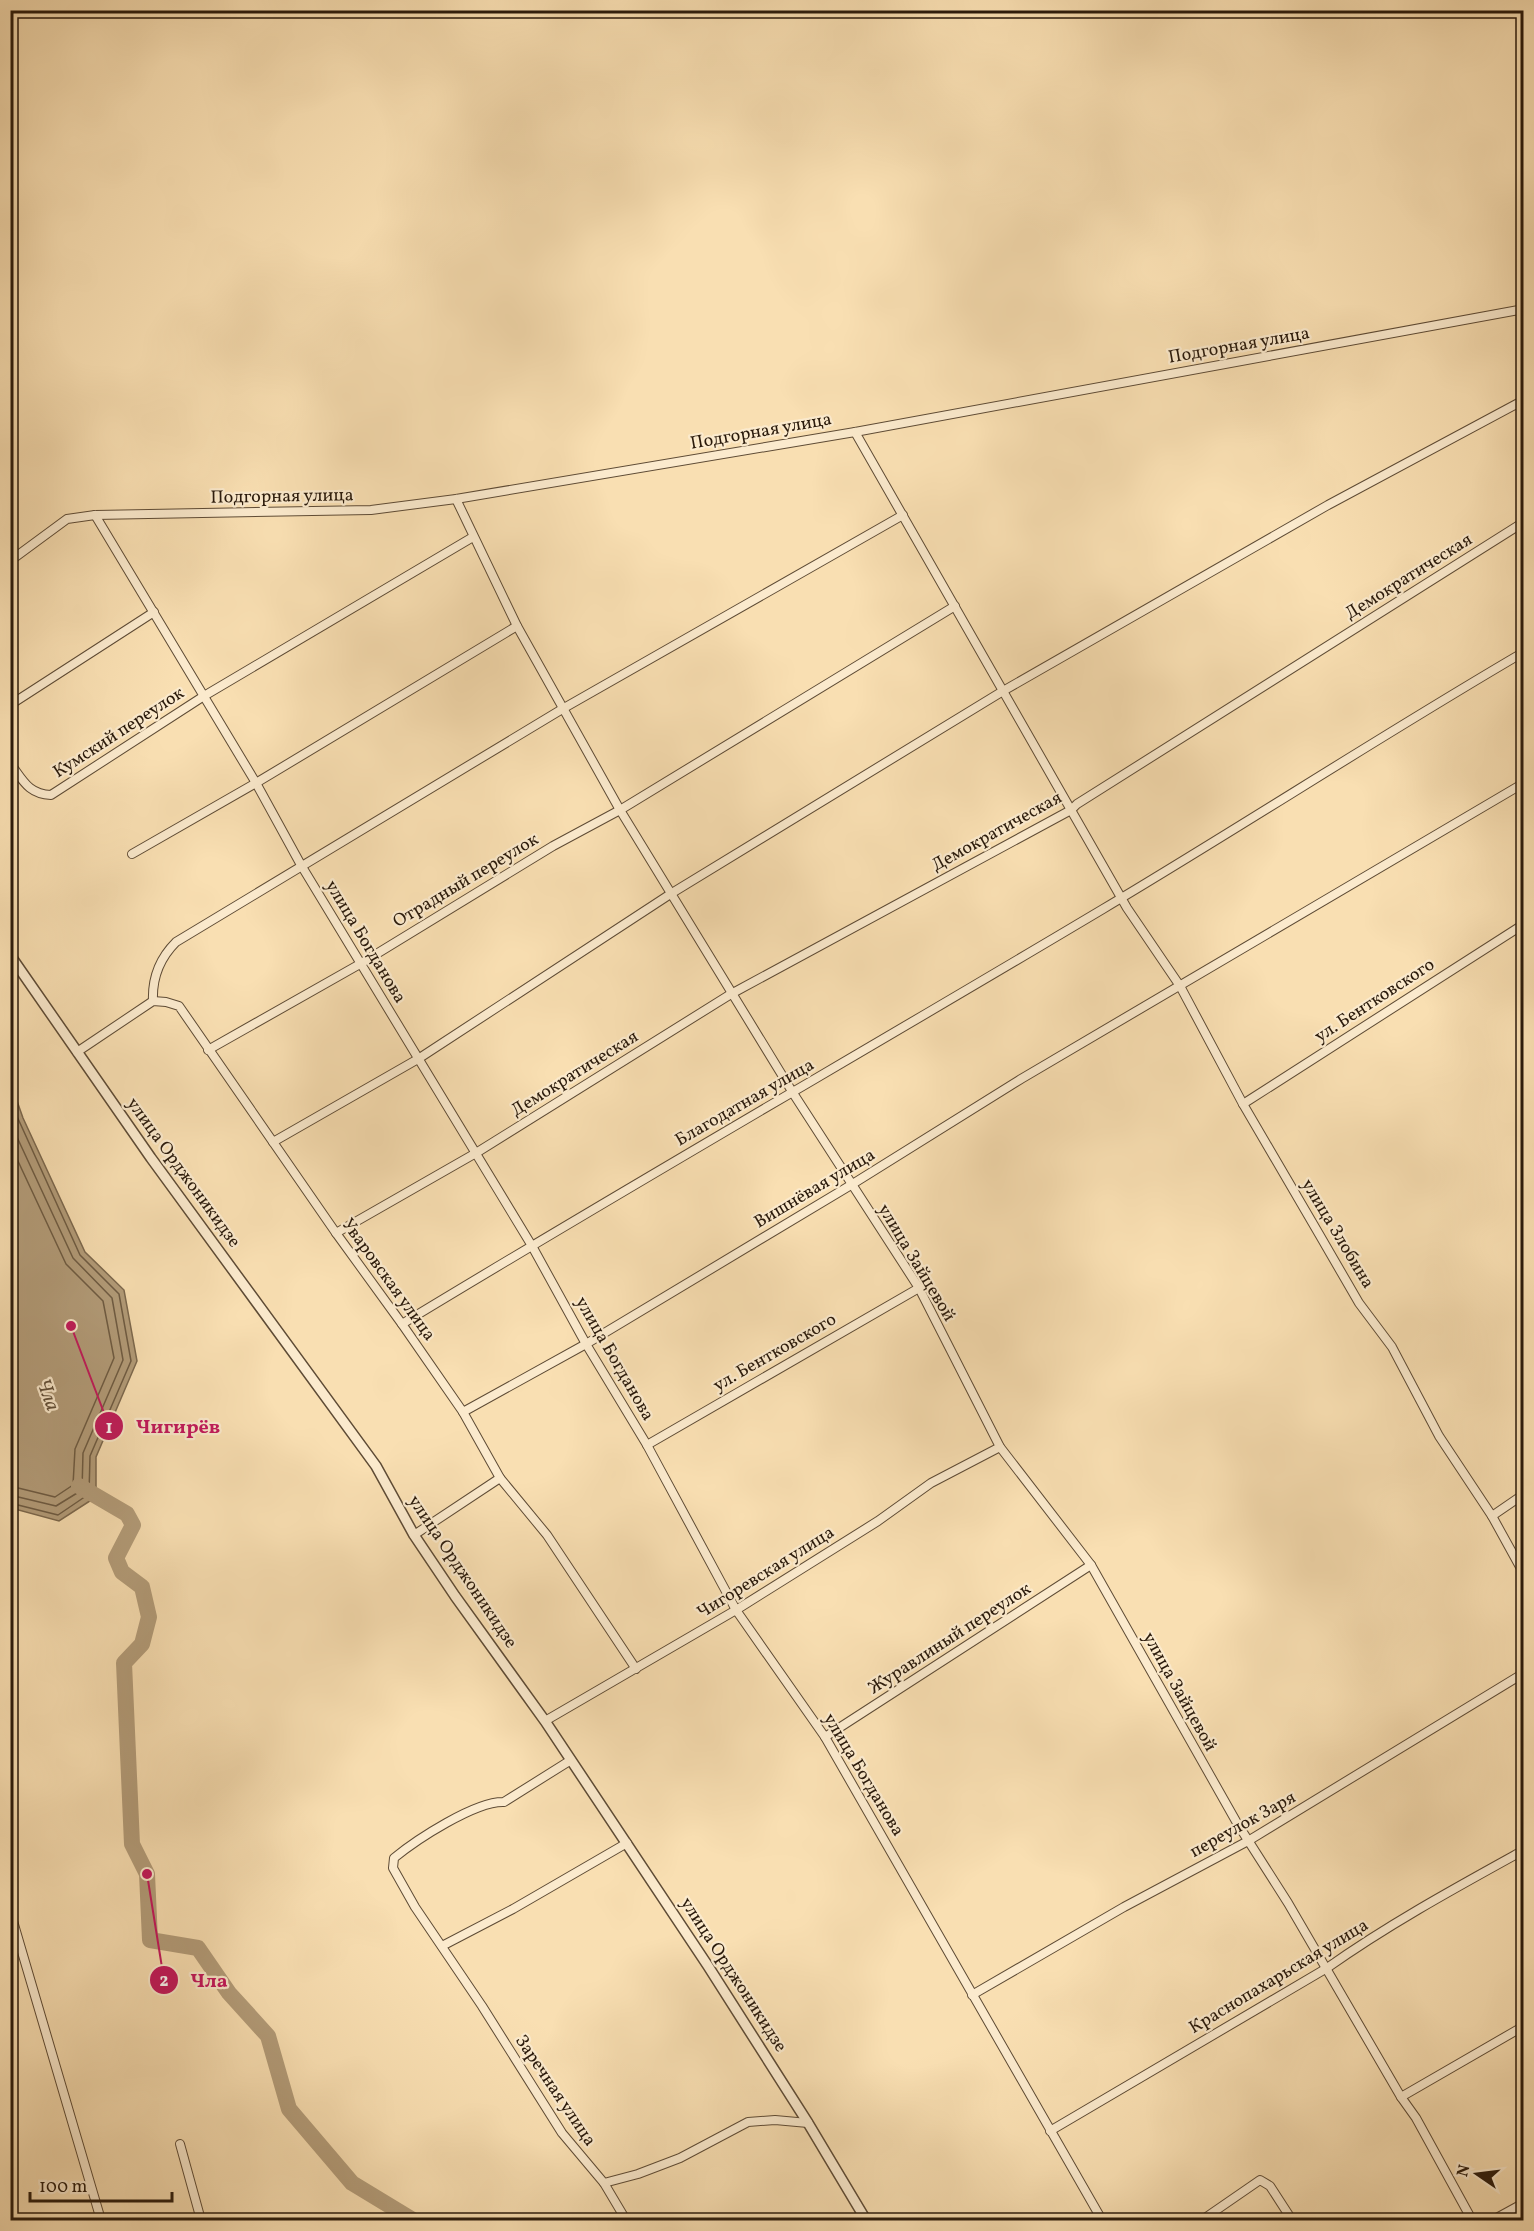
<svg xmlns="http://www.w3.org/2000/svg" width="1534" height="2231" font-family="Vollkorn,serif">
	<style>
		.water { fill: #b39c79; stroke: #7c684d; stroke-width: 1.5 }
		.lines { fill: none; stroke-linecap: round; stroke-linejoin: round }
		.shore { stroke: #6e5b42; stroke-width: 1.5 }
		.river { stroke: #b39c79; stroke-width: 16 }
		.minor-casing { stroke: #5e4b35; stroke-width: 10 }
		.tertiary-casing { stroke: #5e4b35; stroke-width: 12 }
		.minor { stroke: #fbeacd; stroke-width: 8 }
		.tertiary { stroke: #fbeacd; stroke-width: 9 }
		.labels { text-anchor: middle; dominant-baseline: central; stroke-width: 4.5; stroke-linejoin: round; paint-order: stroke }
		.street-label { font-size: 18px; fill: #2a1a0b; stroke: #fbeacd }
		.water-label { font-size: 20px; font-style: italic; fill: #614e37; stroke: #fbeacd }
		.leader { fill: none; stroke: #c2185b; stroke-width: 2 }
		.callout-dot { fill: #c2185b; stroke: #fbeacd; stroke-width: 2 }
		.mark-label { font-size: 18px; text-anchor: middle; font-weight: bold; fill: #fff }
		.callout-label { font-size: 20px; text-anchor: middle; font-weight: bold; fill: #c2185b; stroke: #fbeacd; stroke-width: 4.5; stroke-linejoin: round; paint-order: stroke }
	</style>
	<rect width="100%" height="100%" fill="#f9dfb2"/>
	<filter id="stains"><feTurbulence type="fractalNoise" baseFrequency=".00333" numOctaves="4"/><feColorMatrix values="0 0 0 0 .2 0 0 0 0 .09 0 0 0 0 .02 0 0 0 .5 -.17"/></filter>
	<radialGradient id="worn" r=".72"><stop offset=".6" stop-color="#630" stop-opacity="0"/><stop offset="1" stop-color="#630" stop-opacity=".3"/></radialGradient>
	<!-- water -->
	<polygon class="water" points="11,1084 23,1118 85,1252 124,1290 137,1361 96,1457 96,1497 59,1521 11,1508"/>
	<g class="lines">
		<!-- shore -->
		<g class="shore">
			<polyline points="10,1101 80,1255 119,1294 131,1361 90,1456 89,1494 58,1515 10,1503"/>
			<polyline points="10,1122 73,1258 112,1298 123,1360 83,1453 82,1490 56,1506 10,1495"/>
			<polyline points="10,1144 66,1264 103,1301 114,1358 75,1449 73,1485 55,1497 10,1486"/>
		</g>
		<!-- river -->
		<polyline class="river" points="79,1486 127,1514 133,1525 116,1558 122,1572 142,1587 149,1617 142,1644 124,1663 132,1844 147,1874 150,1940 198,1948 229,1993 268,2036 289,2109 352,2183 413,2220"/>
		<defs>
			<g id="minor">
				<polyline points="855,432 1127,908 1180,986 1243,1104 1319,1234 1359,1303 1392,1347 1439,1436 1492,1516 1524,1574"/>
				<polyline points="456,499 517,626 620,810 793,1093 919,1288 1000,1447 1091,1565 1237,1823 1288,1903 1401,2097 1416,2118 1472,2220"/>
				<polyline points="95,515 256,783 301,865 532,1246 586,1344 647,1445 736,1610 825,1737 1102,2220"/>
				<polyline points="10,561 67,519 95,515 371,510 456,499 855,432 1524,309"/>
				<polyline points="10,705 154,612"/>
				<path d="M10,763c13,17 18,31 41,32l153,-99 269,-159"/>
				<polyline points="132,854 256,783 517,626"/>
				<path d="M153,1001c-1,-23 7,-43 23,-59l388,-234 339,-193"/>
				<polyline points="208,1050 360,964 553,846 620,810 955,606"/>
				<polyline points="77,1052 153,1001 166,1002 179,1006 336,1233 402,1324 463,1412 500,1478 547,1535 636,1669"/>
				<polyline points="1243,1104 1524,924"/>
				<polyline points="273,1142 418,1059 672,893 1003,691 1328,505 1524,400"/>
				<polyline points="336,1233 476,1153 731,994 1071,810 1077,804 1524,522"/>
				<path d="M402,1324c232,-141 468,-276 701,-415 141,-84 279,-174 421,-257"/>
				<polyline points="463,1412 586,1344 851,1185 1021,1079 1524,783"/>
				<polyline points="647,1445 919,1288"/>
				<polyline points="1492,1516 1524,1494"/>
				<polyline points="414,1535 500,1478"/>
				<polyline points="545,1721 736,1610 878,1521 931,1483 1000,1447"/>
				<polyline points="825,1737 1091,1565"/>
				<path d="M571,1760l-67,42c-29,-1 -88,38 -110,56l-1,10 22,39 67,99 80,127 42,50 34,-9 42,-16 68,-36 27,-2 33,3"/>
				<polyline points="10,1911 101,2220"/>
				<polyline points="442,1946 513,1909 627,1843"/>
				<polyline points="972,1995 1124,1907 1248,1841 1524,1673"/>
				<polyline points="1401,2097 1524,2026"/>
				<path d="M1050,2131l277,-163c62,-44 130,-81 197,-118"/>
				<polyline points="180,2144 201,2220"/>
				<polyline points="604,2183 626,2220"/>
				<polyline points="1202,2220 1260,2180 1270,2186 1292,2220"/>
				<polyline points="1493,2220 1524,2203"/>
			</g>
			<polyline id="tertiary" points="10,955 151,1158 376,1466 414,1535 455,1596 545,1721 708,1966 808,2123 866,2220"/>
		</defs>
		<!-- minor casing -->
		<use href="#minor" class="minor-casing"/>
		<!-- tertiary casing -->
		<use href="#tertiary" class="tertiary-casing"/>
		<!-- minor -->
		<use href="#minor" class="minor"/>
		<!-- tertiary -->
		<use href="#tertiary" class="tertiary"/>
	</g>
	<g class="labels">
		<!-- street labels -->
		<g class="street-label">
			<text transform="translate(1239 346) rotate(-10)">Подгорная улица</text>
			<text transform="translate(761 432) rotate(-10)">Подгорная улица</text>
			<text transform="translate(282 497) rotate(-1)">Подгорная улица</text>
			<text transform="translate(1409 577) rotate(-32)">Демократическая</text>
			<text transform="translate(119 733) rotate(-33)">Кумский переулок</text>
			<text transform="translate(997 832) rotate(-29)">Демократическая</text>
			<text transform="translate(466 881) rotate(-31)">Отрадный переулок</text>
			<text transform="translate(365 942) rotate(59)">улица Богданова</text>
			<text transform="translate(1375 1001) rotate(-33)">ул. Бентковского</text>
			<text transform="translate(575 1074) rotate(-32)">Демократическая</text>
			<text transform="translate(745 1103) rotate(-30)">Благодатная улица</text>
			<text transform="translate(183 1173) rotate(54)">улица Орджоникидзе</text>
			<text transform="translate(815 1189) rotate(-31)">Вишнёвая улица</text>
			<text transform="translate(1337 1234) rotate(59)">улица Злобина</text>
			<text transform="translate(916 1263) rotate(59)">улица Зайцевой</text>
			<text transform="translate(388 1280) rotate(54)">Уваровская улица</text>
			<text transform="translate(775 1353) rotate(-30)">ул. Бентковского</text>
			<text transform="translate(614 1359) rotate(60)">улица Богданова</text>
			<text transform="translate(462 1572) rotate(56)">улица Орджоникидзе</text>
			<text transform="translate(766 1573) rotate(-32)">Чигоревская улица</text>
			<text transform="translate(950 1639) rotate(-33)">Журавлиный переулок</text>
			<text transform="translate(1179 1692) rotate(61)">улица Зайцевой</text>
			<text transform="translate(863 1775) rotate(59)">улица Богданова</text>
			<text transform="translate(1243 1825) rotate(-29)">переулок Заря</text>
			<text transform="translate(733 1975) rotate(57)">улица Орджоникидзе</text>
			<text transform="translate(1279 1977) rotate(-31)">Краснопахарьская улица</text>
			<text transform="translate(555 2091) rotate(56)">Заречная улица</text>
		</g>
		<!-- water labels -->
		<g class="water-label">
			<text transform="translate(47 1395) rotate(70)">Чла</text>
		</g>
	</g>
	<!-- callouts -->
	<path class="leader" d="M71 1326L109 1426M147 1874L164 1980"/>
	<g class="callout-dot">
		<circle cx="71" cy="1326" r="6"/>
		<circle cx="147" cy="1874" r="6"/>
		<circle cx="109" cy="1426" r="15"/>
		<circle cx="164" cy="1980" r="15"/>
	</g>
	<g class="mark-label">
		<text x="109" y="1433">1</text>
		<text x="164" y="1986">2</text>
	</g>
	<g class="callout-label">
		<text x="178" y="1433">Чигирёв</text>
		<text x="209" y="1987">Чла</text>
	</g>
	<!-- margin -->
	<rect width="1534" height="2231" fill="none" stroke="#f9dfb2" stroke-width="36"/>
	<rect x="12" y="12" width="1510" height="2207" fill="none" stroke="#2a1a0b" stroke-width="3"/>
	<rect x="18" y="18" width="1498" height="2195" fill="none" stroke="#2a1a0b" stroke-width="1.5"/>
	<!-- north arrow -->
	<g transform="translate(1477 2174) rotate(284)" stroke="#fbeacd" stroke-width="4.5" paint-order="stroke">
	<path d="M0-4.5L10 22L0 15L-10 22Z" fill="#2a1a0b"/>
	<text y="-9" font-size="16" font-weight="bold" text-anchor="middle" fill="#2a1a0b">N</text>
	</g>
	<!-- scale -->
	<path d="M30 2192v9h142v-9" fill="none" stroke="#2a1a0b" stroke-width="3"/>
	<text x="39" y="2192" font-size="18" fill="#2a1a0b" stroke="#fbeacd" stroke-width="4.5" paint-order="stroke">100 m</text>
	<rect width="100%" height="100%" filter="url(#stains)"/>
	<rect width="100%" height="100%" fill="url(#worn)"/>
</svg>
